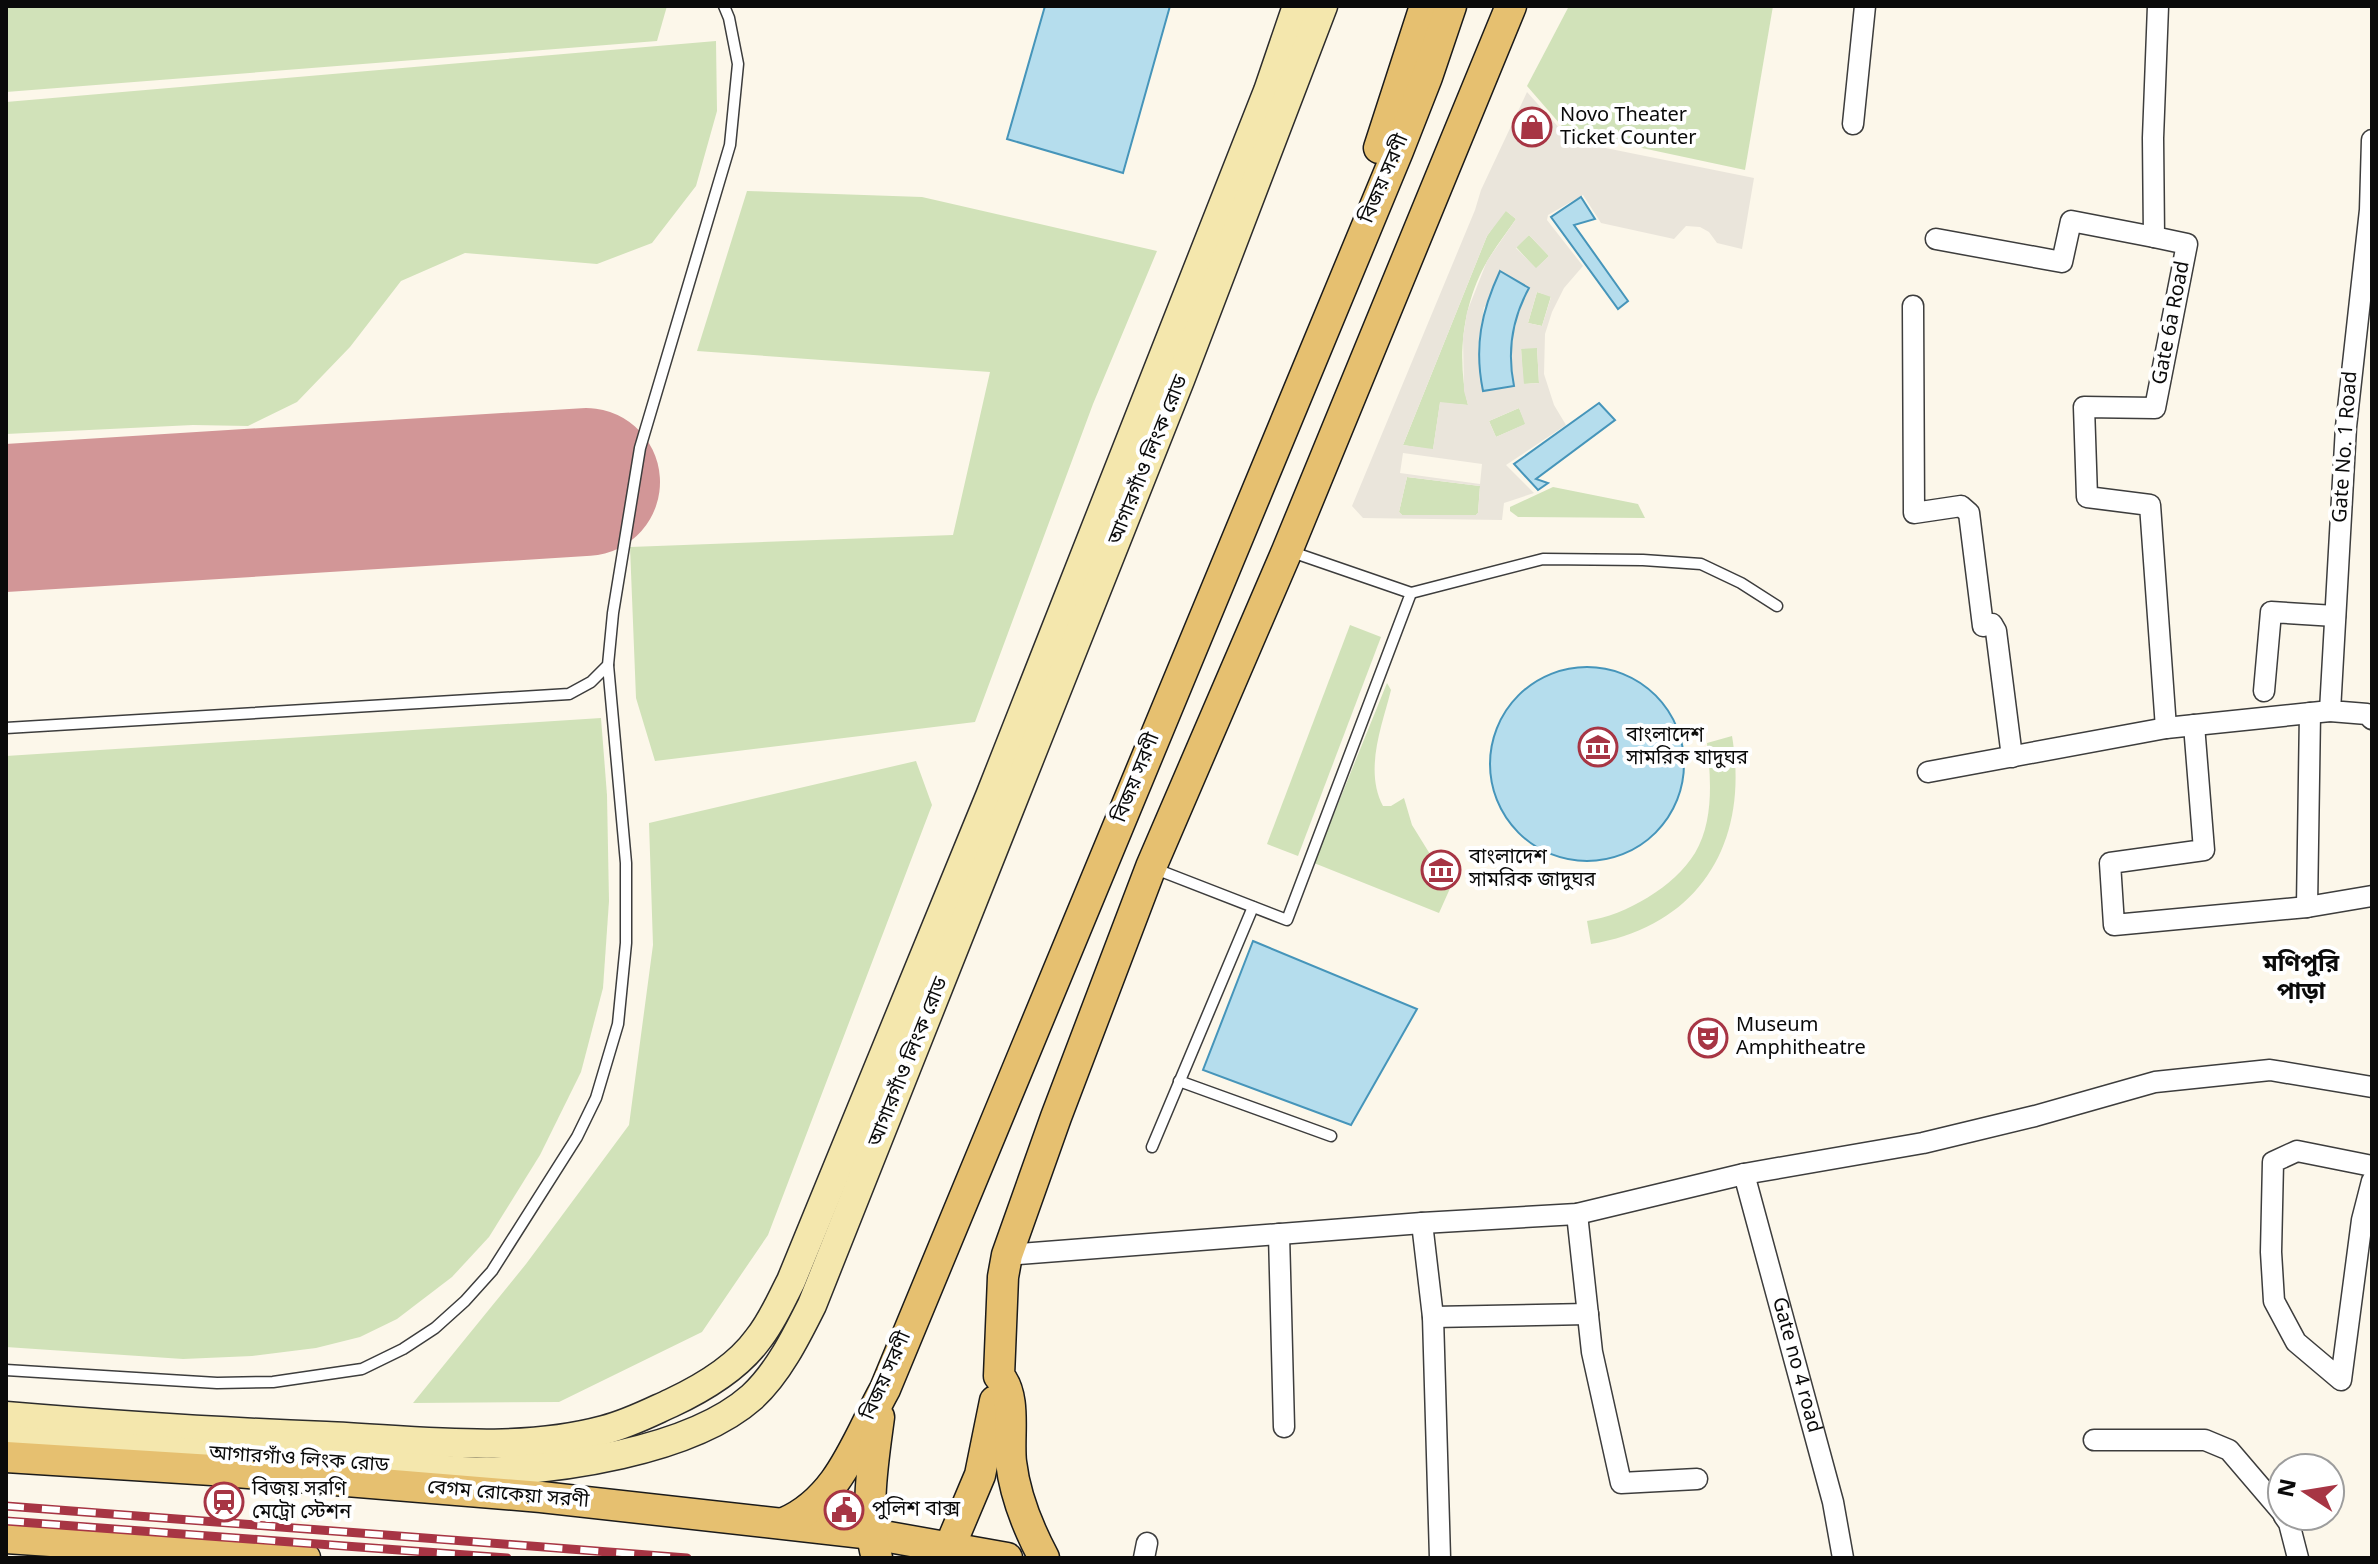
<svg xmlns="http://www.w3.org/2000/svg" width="2378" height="1564" font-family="Georgia,'Noto Sans Bengali',serif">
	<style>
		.green { fill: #d1e2b9 }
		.plaza { fill: #eae5db; fill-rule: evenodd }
		.water { fill: #b5dded; stroke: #4695ba; stroke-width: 2 }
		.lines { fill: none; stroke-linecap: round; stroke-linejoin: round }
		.runway { stroke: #d29697; stroke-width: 148 }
		.service-casing { stroke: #3d3d3d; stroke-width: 13 }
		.minor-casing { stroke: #3d3d3d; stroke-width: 23 }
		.secondary-casing { stroke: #2c2c2c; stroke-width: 31 }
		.primary-casing { stroke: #1b1b1b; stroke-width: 33 }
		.service { stroke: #fff; stroke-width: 10 }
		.minor { stroke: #fff; stroke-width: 20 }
		.secondary { stroke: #f4e7ad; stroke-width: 28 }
		.primary { stroke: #e6c070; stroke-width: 30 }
		.rail-casing { stroke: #a73544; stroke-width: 9 }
		.rail { stroke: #fff; stroke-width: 6; stroke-dasharray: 18; stroke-linecap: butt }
		.labels { text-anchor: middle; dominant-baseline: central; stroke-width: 8; stroke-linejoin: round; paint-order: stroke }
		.poi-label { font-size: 20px; fill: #0a0a0a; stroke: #fff; text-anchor: start }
		.street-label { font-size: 20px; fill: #0a0a0a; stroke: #fff }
		.quarter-label { font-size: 24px; font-weight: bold; fill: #0a0a0a; stroke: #fff }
	</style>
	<rect width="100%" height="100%" fill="#fcf7ea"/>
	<!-- green -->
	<g class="green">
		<polygon points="6,6 667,6 657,41 6,92"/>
		<polygon points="1569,6 1773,6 1745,170 1567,132 1527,86"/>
		<polygon points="716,41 717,111 696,186 652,243 597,264 465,253 401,281 350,347 297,402 248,426 193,425 6,434 6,102"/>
		<polygon points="747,191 922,197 1157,251 1093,404 975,722 655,761 636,698 630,547 953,535 990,372 697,351"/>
		<path d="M1505,210l11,9c-9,13 -20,27 -28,41 -25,41 -32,99 -20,145l-28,-2 -7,47 -30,-5 84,-209z"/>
		<polygon points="1529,235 1549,256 1536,269 1516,247"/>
		<polygon points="1537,292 1551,296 1542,326 1528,323"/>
		<polygon points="1537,347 1539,383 1523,384 1521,348"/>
		<polygon points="1519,408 1526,424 1496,437 1489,421"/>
		<polygon points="1407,477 1480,486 1478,513 1476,515 1402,515 1399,512"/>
		<polygon points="1553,487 1638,504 1645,518 1518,517 1510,511 1510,507"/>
		<polygon points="1350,625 1381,637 1298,856 1267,844"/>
		<path d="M1387,683l4,7c-9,36 -27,80 -8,116h8l13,-8 8,27 34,55 6,4 -13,29 -125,-50z"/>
		<polygon points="601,718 607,795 609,901 603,988 581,1072 540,1155 489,1237 452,1277 397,1319 360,1337 316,1348 252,1356 183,1359 6,1347 6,756"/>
		<path d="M1732,736c18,106 -32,190 -141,208l-4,-23c39,-6 87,-34 108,-68 19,-32 16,-74 12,-110z"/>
		<polygon points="916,761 932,805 768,1235 702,1332 559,1402 413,1403 526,1264 629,1125 653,945 649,823"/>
	</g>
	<!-- plaza -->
	<path class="plaza" d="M1527,92l44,49 183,37 -12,71 -25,-6 -8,-11 -9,-5 -14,-1 -12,13 -73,-16 -18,-28 -35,20 -1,5 36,46 -19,22 -12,24 -7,22 -1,40 10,31 12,20 -60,40 28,28 -30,10 -2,17 -139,-2 -11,-12 123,-296 6,-20zM1506,211l10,8 -29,42 -20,51 -4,26 1,53 4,14 -28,-3 -7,47 -30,-4 84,-209zM1529,235l20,21 -13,12 -20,-20zM1528,288l-15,41 -3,37 4,20 -31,5 -5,-45 6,-39zM1537,292l14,5 -9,29 -14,-3zM1537,348l2,35 -15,1 -3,-35zM1519,408l6,16 -29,13 -7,-16zM1403,453l79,11 -2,20 -80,-11zM1407,477l73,9 -2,27 -2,2h-74l-3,-3z"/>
	<!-- water -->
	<g class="water">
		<polygon points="1045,6 1170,6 1123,173 1007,139"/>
		<polygon points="1581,197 1595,219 1574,225 1628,301 1618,309 1551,217"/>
		<path d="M1500,271l29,17c-17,31 -22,64 -15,98l-31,5c-9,-44 -2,-79 17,-120z"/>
		<polygon points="1599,403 1615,420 1536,479 1548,483 1538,490 1514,464"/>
		<circle cx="1587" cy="764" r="97"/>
		<polygon points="1253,941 1417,1009 1351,1125 1203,1070"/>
	</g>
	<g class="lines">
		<!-- runway -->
		<polyline class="runway" points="6,518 586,482"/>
		<defs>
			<g id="service">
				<polyline points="1411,593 1543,559 1643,560 1701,564 1741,583 1777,606"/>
				<polyline points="6,728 569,694 591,682 608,665 613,613 640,448 730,145 738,64 729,18 724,6"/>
				<polyline points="1153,868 1287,920 1411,593 1292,552"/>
				<polyline points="1179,1081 1331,1136"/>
				<polyline points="1152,1147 1253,907"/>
				<polyline points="6,1370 217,1383 273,1382 362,1369 403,1349 435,1328 465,1301 492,1271 577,1137 596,1098 618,1024 626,943 626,863 608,665"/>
			</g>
			<g id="minor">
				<polyline points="2158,6 2153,138 2154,237 2187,244 2155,408 2084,407 2087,497 2150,505 2166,728"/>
				<polyline points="1853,124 1865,6"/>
				<polyline points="2372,140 2370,210 2346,427 2330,711 2367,714 2372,719"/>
				<polyline points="1936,239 2062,262 2071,221 2154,237"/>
				<polyline points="1913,306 1914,513 1961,506 1969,513 1983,626 1992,624 1996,631 2012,757"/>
				<polyline points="2264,691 2271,612 2335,616"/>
				<polyline points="2194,725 2204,850 2110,863 2114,925 2307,907 2372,896"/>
				<polyline points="1928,772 2166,728 2330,711"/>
				<polyline points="2307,907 2310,713"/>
				<polyline points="2372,1166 2297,1151 2273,1162 2271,1252 2274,1301 2296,1342 2341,1380 2362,1220 2372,1181"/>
				<path id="s1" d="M1744,1174l89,328 10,56"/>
				<polyline points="1577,1214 1592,1352 1621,1483 1697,1479"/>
				<polyline points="1422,1223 1433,1317 1440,1558"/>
				<polyline points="1279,1234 1284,1427"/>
				<polyline points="1007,1255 1422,1223 1577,1214 1744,1174 1923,1143 2035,1116 2155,1082 2270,1070 2372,1087"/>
				<polyline points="1433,1317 1588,1314"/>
				<polyline points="2094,1440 2205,1440 2229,1450 2282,1512"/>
				<polyline points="2284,1516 2289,1523 2298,1558"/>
				<polyline points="1144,1558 1147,1543"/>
			</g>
			<g id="secondary">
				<path d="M6,1416c107,9 213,16 320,20 91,4 189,18 278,-6 24,-6 45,-17 67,-27 32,-15 66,-35 87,-64 14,-17 23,-39 33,-58l199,-485 278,-705 29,-85"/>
				<path d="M6,1440l470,32c80,-2 214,-20 276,-75 26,-24 44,-60 60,-92l368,-925 143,-374"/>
			</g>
			<g id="primary">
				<polyline points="1379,148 1425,6"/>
				<polyline points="6,1457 212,1470 541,1497 872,1534 1007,1558"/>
				<path d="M784,1523c56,-24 73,-84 101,-134l513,-1238 29,-74 24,-71"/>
				<polyline points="6,1538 305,1558"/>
				<path d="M877,1558c-13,-44 -4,-96 2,-141"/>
				<polyline points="945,1558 980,1475 995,1401"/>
				<path d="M1044,1558c-16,-30 -29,-62 -33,-96 -3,-26 6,-66 -12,-86l4,-99 4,-22 49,-138 95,-250 136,-316 224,-545"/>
			</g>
		</defs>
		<!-- service casing -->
		<use href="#service" class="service-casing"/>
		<!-- minor casing -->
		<use href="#minor" class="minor-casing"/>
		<!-- secondary casing -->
		<use href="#secondary" class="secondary-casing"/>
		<!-- primary casing -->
		<use href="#primary" class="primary-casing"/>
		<!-- service -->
		<use href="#service" class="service"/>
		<!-- minor -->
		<use href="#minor" class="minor"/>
		<!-- secondary -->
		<use href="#secondary" class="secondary"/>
		<!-- primary -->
		<use href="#primary" class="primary"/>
		<defs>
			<g id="rail">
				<polyline points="6,1506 687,1558"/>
				<polyline points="6,1521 507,1558"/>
			</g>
		</defs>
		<!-- rail casing -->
		<use href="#rail" class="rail-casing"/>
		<!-- rail -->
		<use href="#rail" class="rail"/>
	</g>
	<!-- icons -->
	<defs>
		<symbol id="shop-ring" viewBox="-11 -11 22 22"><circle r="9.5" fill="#fff" stroke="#a73544" stroke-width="1.5"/><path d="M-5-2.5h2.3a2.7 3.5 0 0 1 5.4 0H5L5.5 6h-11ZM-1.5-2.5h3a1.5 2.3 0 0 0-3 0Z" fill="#a73544"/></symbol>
		<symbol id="museum-ring" viewBox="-11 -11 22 22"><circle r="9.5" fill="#fff" stroke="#a73544" stroke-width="1.5"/><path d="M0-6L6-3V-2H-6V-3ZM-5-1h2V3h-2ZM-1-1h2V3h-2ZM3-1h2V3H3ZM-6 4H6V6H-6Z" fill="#a73544"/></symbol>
		<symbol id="theatre-ring" viewBox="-11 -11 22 22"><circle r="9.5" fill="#fff" stroke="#a73544" stroke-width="1.5"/><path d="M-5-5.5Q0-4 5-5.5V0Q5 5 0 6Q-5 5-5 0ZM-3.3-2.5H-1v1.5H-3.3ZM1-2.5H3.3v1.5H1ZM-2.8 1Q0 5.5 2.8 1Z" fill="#a73544"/></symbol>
		<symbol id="station-ring" viewBox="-11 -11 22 22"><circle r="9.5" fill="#fff" stroke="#a73544" stroke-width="1.5"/><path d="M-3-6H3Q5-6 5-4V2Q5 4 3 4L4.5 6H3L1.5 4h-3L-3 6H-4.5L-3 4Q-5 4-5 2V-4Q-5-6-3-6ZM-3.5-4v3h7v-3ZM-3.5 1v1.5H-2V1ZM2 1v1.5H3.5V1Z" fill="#a73544"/></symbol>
		<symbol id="civic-ring" viewBox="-11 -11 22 22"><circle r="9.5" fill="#fff" stroke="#a73544" stroke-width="1.5"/><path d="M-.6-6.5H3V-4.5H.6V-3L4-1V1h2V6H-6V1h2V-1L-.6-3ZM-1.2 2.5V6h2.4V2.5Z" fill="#a73544"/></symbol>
	</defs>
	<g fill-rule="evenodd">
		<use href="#shop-ring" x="1510" y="105" width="44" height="44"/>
		<use href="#museum-ring" x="1576" y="725" width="44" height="44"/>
		<use href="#museum-ring" x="1419" y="848" width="44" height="44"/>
		<use href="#theatre-ring" x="1686" y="1016" width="44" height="44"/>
		<use href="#station-ring" x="202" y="1480" width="44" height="44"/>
		<use href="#civic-ring" x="822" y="1488" width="44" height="44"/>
	</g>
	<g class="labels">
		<!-- poi labels -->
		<g class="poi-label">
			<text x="1560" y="116">Novo Theater<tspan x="1560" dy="23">Ticket Counter</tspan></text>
			<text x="1626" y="736">বাংলাদেশ<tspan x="1626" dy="23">সামরিক যাদুঘর</tspan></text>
			<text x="1469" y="858">বাংলাদেশ<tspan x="1469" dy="23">সামরিক জাদুঘর</tspan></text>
			<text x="1736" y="1026">Museum<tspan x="1736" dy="23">Amphitheatre</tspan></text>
			<text x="252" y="1490">বিজয় সরণি<tspan x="252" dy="23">মেট্রো স্টেশন</tspan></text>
			<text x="872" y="1510">পুলিশ বাক্স</text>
		</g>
		<!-- street labels -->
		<g class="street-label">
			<text transform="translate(1385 179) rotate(-67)">বিজয় সরণী</text>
			<text transform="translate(2172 323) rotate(-79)">Gate 6a Road</text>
			<text transform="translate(2346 447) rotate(-86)">Gate No. 1 Road</text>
			<text transform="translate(1149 460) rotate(-68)">আগারগাঁও লিংক রোড</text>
			<text transform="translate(1137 778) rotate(-68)">বিজয় সরণী</text>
			<text transform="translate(909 1062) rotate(-68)">আগারগাঁও লিংক রোড</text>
			<text stroke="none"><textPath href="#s1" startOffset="198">Gate no 4 road</textPath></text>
			<text transform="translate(887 1376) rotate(-66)">বিজয় সরণী</text>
			<text transform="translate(299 1460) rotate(4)">আগারগাঁও লিংক রোড</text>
			<text transform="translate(508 1495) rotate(5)">বেগম রোকেয়া সরণী</text>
		</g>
		<!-- quarter labels -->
		<g class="quarter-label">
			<text x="2301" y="965">মণিপুরি<tspan x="2301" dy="28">পাড়া</tspan></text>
		</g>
	</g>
	<!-- border -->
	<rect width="2378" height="1564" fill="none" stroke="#0a0a0a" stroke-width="16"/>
	<!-- north arrow -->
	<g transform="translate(2306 1492) rotate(282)"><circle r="38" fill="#ffffff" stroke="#9d9d9d" stroke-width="2"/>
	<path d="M0-6L14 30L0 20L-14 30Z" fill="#a73544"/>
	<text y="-12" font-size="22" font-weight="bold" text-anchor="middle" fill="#0a0a0a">N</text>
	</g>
</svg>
